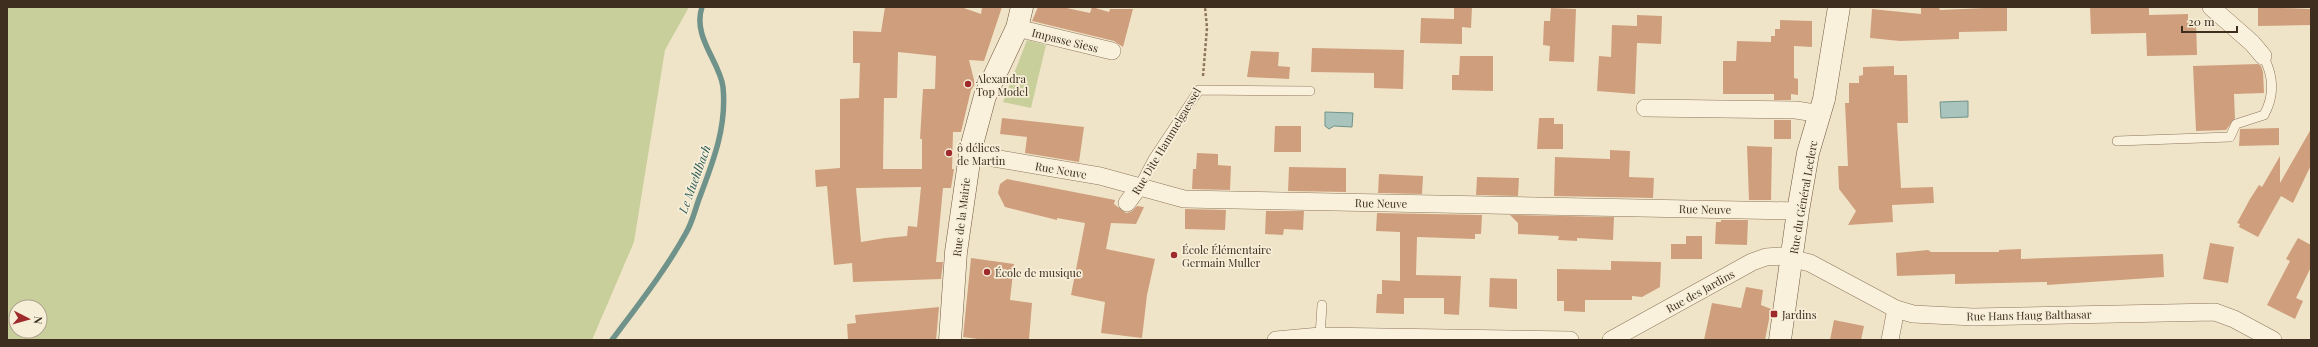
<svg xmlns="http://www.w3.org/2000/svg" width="2318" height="347" font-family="'Playfair Display',serif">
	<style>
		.green { fill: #c9cf9b; fill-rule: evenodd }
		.water { fill: #a9c4bc; stroke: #6f938a }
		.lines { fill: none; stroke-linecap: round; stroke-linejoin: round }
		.stream { stroke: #6f938a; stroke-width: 5.5 }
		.building { fill: #cf9f7d; fill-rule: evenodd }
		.lane-casing { stroke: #8d765c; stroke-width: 10 }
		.street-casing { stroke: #8d765c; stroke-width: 18 }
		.secondary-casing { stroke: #6f573f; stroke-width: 23 }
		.path { stroke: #8d765c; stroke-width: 2.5; stroke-dasharray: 3 2; stroke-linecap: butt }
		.lane { stroke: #faf1dc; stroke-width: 9 }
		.street { stroke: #faf1dc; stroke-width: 17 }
		.secondary { stroke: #faf1dc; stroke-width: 22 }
		.poi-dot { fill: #9e2a2b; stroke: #f7eed8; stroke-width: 1.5 }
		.labels { text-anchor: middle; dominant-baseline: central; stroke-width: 3.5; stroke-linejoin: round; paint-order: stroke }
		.street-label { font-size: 11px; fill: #3d2e20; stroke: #f7eed8 }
		.poi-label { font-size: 11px; fill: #3d2e20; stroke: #f7eed8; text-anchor: start }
		.water-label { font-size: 12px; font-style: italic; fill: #2f5d5a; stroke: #f7eed8 }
	</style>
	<rect width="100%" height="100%" fill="#f0e4c8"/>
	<!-- green -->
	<g class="green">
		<path d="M7,7h682l-24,43 -31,192 -42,98h-585zM16,307h24v24h-24z"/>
		<polygon points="1027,40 1046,45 1031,108 1003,102"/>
	</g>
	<!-- water -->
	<g class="water">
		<polygon points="1968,101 1968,117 1941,118 1940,102"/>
		<polygon points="1325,112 1353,113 1352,127 1334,126 1329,129 1325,126"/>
	</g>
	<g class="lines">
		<!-- stream -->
		<path class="stream" d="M612,340c26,-35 53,-69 74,-107 6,-10 9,-23 13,-34 14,-37 28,-72 24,-112 -3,-25 -31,-50 -21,-80"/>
	</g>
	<!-- building -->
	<g class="building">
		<path d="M885,7h76l20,7 1,-7h20l-18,54 -15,-1 6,24 -4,6 -10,42h-8l-1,37h2l-3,19h-8l-7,74h7l-2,17 -88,3 -1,-19 -18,2 -7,-79 -11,1 -1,-17 25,-2v-69l19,-1 1,-35h-7v-32l28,1zM898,52l38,4 -1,33h-12l-3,50h2v30h-39l1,-71h13zM921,187l-4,40 -9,-1 -1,10 -22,2 -24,4 -5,-54z"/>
		<polygon points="1038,7 1062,7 1090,13 1092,7 1109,12 1110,9 1133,9 1123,47 1114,41 1032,21"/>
		<polygon points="1454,7 1472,7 1471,28 1462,27 1462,44 1420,43 1421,18 1454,19"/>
		<polygon points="1921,7 1939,7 1940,10 2007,7 2007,31 1959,32 1959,39 1900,41 1870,38 1872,9 1921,14"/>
		<polygon points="2090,7 2149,7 2149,15 2188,14 2188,22 2196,21 2197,55 2147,56 2146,33 2091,34"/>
		<polygon points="2258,7 2311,9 2311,25 2258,26"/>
		<polygon points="1551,8 1576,9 1574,62 1549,61 1550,46 1543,45 1544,21 1550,21"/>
		<polygon points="1637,15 1662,16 1661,44 1637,43 1635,94 1597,91 1599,56 1611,57 1612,25 1637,26"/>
		<polygon points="1780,20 1812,21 1812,47 1794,46 1794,78 1798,79 1798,95 1791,94 1791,100 1774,100 1774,94 1723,94 1723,61 1736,61 1737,41 1771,42 1771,36 1775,36 1775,29 1780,29"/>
		<polygon points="1312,48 1404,50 1403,89 1374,88 1374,73 1311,72"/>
		<polygon points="1251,51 1279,52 1278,66 1290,67 1289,79 1247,77"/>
		<polygon points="1460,56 1493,56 1493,91 1452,90 1452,75 1459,75"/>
		<polygon points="2258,64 2261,66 2263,72 2264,93 2234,94 2235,118 2226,130 2196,131 2193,66"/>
		<polygon points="1894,66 1894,75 1907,75 1908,123 1897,123 1901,188 1933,187 1934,203 1892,205 1893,222 1848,225 1856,211 1839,189 1838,166 1848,166 1845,103 1849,103 1849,83 1859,83 1859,76 1863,75 1863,67"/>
		<polygon points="1002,118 1084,127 1079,162 1025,153 1027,137 1000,134"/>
		<polygon points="1539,118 1554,118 1554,124 1563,124 1563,149 1537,149"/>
		<rect x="1774" y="120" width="17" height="19"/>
		<polygon points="1275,126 1301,126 1301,152 1274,152"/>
		<polygon points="2279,128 2279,145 2239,146 2240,129"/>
		<polygon points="2311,129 2311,165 2293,203 2281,196 2258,237 2239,227 2240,224 2237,223 2250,199 2259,185 2262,187 2280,156 2280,183"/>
		<polygon points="1747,146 1772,147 1771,200 1749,200"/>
		<polygon points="1610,150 1630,151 1629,177 1654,178 1653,198 1554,196 1555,157 1610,159"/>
		<polygon points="1197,153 1218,154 1218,165 1231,166 1230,190 1192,189 1193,169 1196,169"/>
		<polygon points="1289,167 1346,168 1346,192 1288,191"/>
		<polygon points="1379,174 1423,176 1422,194 1378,193"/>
		<polygon points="1477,177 1519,178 1518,196 1476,195"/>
		<polygon points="1007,179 1115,200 1114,204 1126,213 1131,212 1137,206 1144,207 1136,224 1111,223 1106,249 1155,259 1147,295 1142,338 1101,333 1105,302 1071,295 1085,223 1057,218 1057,220 1005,207 998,193 1000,184"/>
		<polygon points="1185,209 1226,210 1225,230 1185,229"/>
		<polygon points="1266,211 1304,211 1303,230 1284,229 1283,235 1265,234"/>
		<polygon points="1377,213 1482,215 1481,234 1475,234 1475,239 1417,237 1416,275 1461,276 1459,315 1444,314 1444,298 1404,298 1404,314 1376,313 1377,294 1382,294 1382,280 1400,281 1400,232 1376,231"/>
		<polygon points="1510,215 1614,217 1613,240 1577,238 1577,241 1558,240 1559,236 1518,234 1518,223"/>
		<polygon points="1721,220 1748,220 1747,245 1715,244 1716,222 1721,222"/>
		<polygon points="1686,236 1702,236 1702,259 1671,259 1671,244 1686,244"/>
		<polygon points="2298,238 2311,245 2311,267 2296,298 2303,301 2295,319 2267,305 2290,261 2286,259"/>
		<polygon points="2210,243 2234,247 2228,283 2203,279"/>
		<polygon points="2021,249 2021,259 2163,254 2164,277 2047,285 2047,282 1955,284 1955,274 1897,276 1896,253 1928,250 1931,252 1999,252 1999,250"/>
		<polygon points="971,258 1014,264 1010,300 1032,303 1029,340 985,340 963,337"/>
		<polygon points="1611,261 1661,262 1660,287 1642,297 1632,296 1632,300 1585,300 1585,312 1564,311 1564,301 1557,301 1557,269 1611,270"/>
		<polygon points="1490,278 1517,279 1517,309 1489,307"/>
		<polygon points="1746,287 1763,290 1761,305 1771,309 1765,340 1704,340 1712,303 1741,308"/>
		<polygon points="939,307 936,340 848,340 847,324 856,323 855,315"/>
		<polygon points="1834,320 1864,326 1861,340 1830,340"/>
	</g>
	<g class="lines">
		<defs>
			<g id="lane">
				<path d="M2117,141l113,-4 6,-13 28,-9c11,-20 10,-39 -1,-59"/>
				<polyline points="1138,188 1153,159 1199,90 1310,91"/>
				<polyline points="1320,336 1322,305"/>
			</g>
			<g id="street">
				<polyline points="2211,7 2252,43 2263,56"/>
				<polyline points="1017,28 1112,51"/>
				<polyline points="1645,108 1796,110 1821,114"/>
				<polyline points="969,154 1100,176 1184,199 1798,211"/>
				<polyline points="1127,203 1138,188"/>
				<polyline points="1276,340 1320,336 1570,340"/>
				<polyline points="1611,340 1752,262 1766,257 1782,256 1810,263 1896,309 1913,314 1973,317 2215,312 2234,319 2273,340"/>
				<polyline points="1890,340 1896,309"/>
			</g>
			<g id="secondary">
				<polyline points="950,340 956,252 971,148 985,96 1017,28 1022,7"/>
				<polyline points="1780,340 1798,211 1808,153 1824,99 1839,7"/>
			</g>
		</defs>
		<!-- lane casing -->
		<use href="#lane" class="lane-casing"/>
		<!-- street casing -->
		<use href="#street" class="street-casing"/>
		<!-- secondary casing -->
		<use href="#secondary" class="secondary-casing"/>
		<!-- path -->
		<polyline class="path" points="1203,76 1207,28 1205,7"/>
		<!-- lane -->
		<use href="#lane" class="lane"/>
		<!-- street -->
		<use href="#street" class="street"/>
		<!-- secondary -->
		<use href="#secondary" class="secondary"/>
	</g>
	<!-- markers -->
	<g class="poi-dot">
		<circle cx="968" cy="84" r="4"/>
		<circle cx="949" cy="153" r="4"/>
		<circle cx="1174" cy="255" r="4"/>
		<circle cx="987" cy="272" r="4"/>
		<rect x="1770" y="310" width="8" height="8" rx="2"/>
	</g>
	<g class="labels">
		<!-- street labels -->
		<g class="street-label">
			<text transform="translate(1065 40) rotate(14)">Impasse Siess</text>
			<text transform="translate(1166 141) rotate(-59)">Rue Dite Hammelgaessel</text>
			<text transform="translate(1061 170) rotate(10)">Rue Neuve</text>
			<text transform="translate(1803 197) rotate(-80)">Rue du Général Leclerc</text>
			<text transform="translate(1381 203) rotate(1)">Rue Neuve</text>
			<text transform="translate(1705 209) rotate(1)">Rue Neuve</text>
			<text transform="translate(961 217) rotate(-83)">Rue de la Mairie</text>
			<text transform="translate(1700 291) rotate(-29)">Rue des Jardins</text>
			<text transform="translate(2029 315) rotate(-1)">Rue Hans Haug Balthasar</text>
		</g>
		<!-- poi labels -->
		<g class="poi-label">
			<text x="976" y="78">Alexandra<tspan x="976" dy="13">Top Model</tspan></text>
			<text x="957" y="147">ô délices<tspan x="957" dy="13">de Martin</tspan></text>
			<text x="1182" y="249">École Élémentaire<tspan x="1182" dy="13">Germain Muller</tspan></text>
			<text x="995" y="272">École de musique</text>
			<text x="1782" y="314">Jardins</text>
		</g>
		<!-- water labels -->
		<g class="water-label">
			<text transform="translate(694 179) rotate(-70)">Le Muehlbach</text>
		</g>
	</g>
	<!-- border -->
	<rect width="2318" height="347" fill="none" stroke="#3d2e20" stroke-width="16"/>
	<!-- north arrow -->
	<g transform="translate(28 319) rotate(96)"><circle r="19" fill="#f7eed8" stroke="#ada18e"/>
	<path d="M0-3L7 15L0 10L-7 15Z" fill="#9e2a2b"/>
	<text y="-6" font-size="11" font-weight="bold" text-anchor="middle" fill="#3d2e20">N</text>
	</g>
	<!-- scale -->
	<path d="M2182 26v6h55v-6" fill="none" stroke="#3d2e20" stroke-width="2"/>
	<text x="2188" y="26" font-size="12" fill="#3d2e20" stroke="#f7eed8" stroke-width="3" paint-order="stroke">20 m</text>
</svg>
